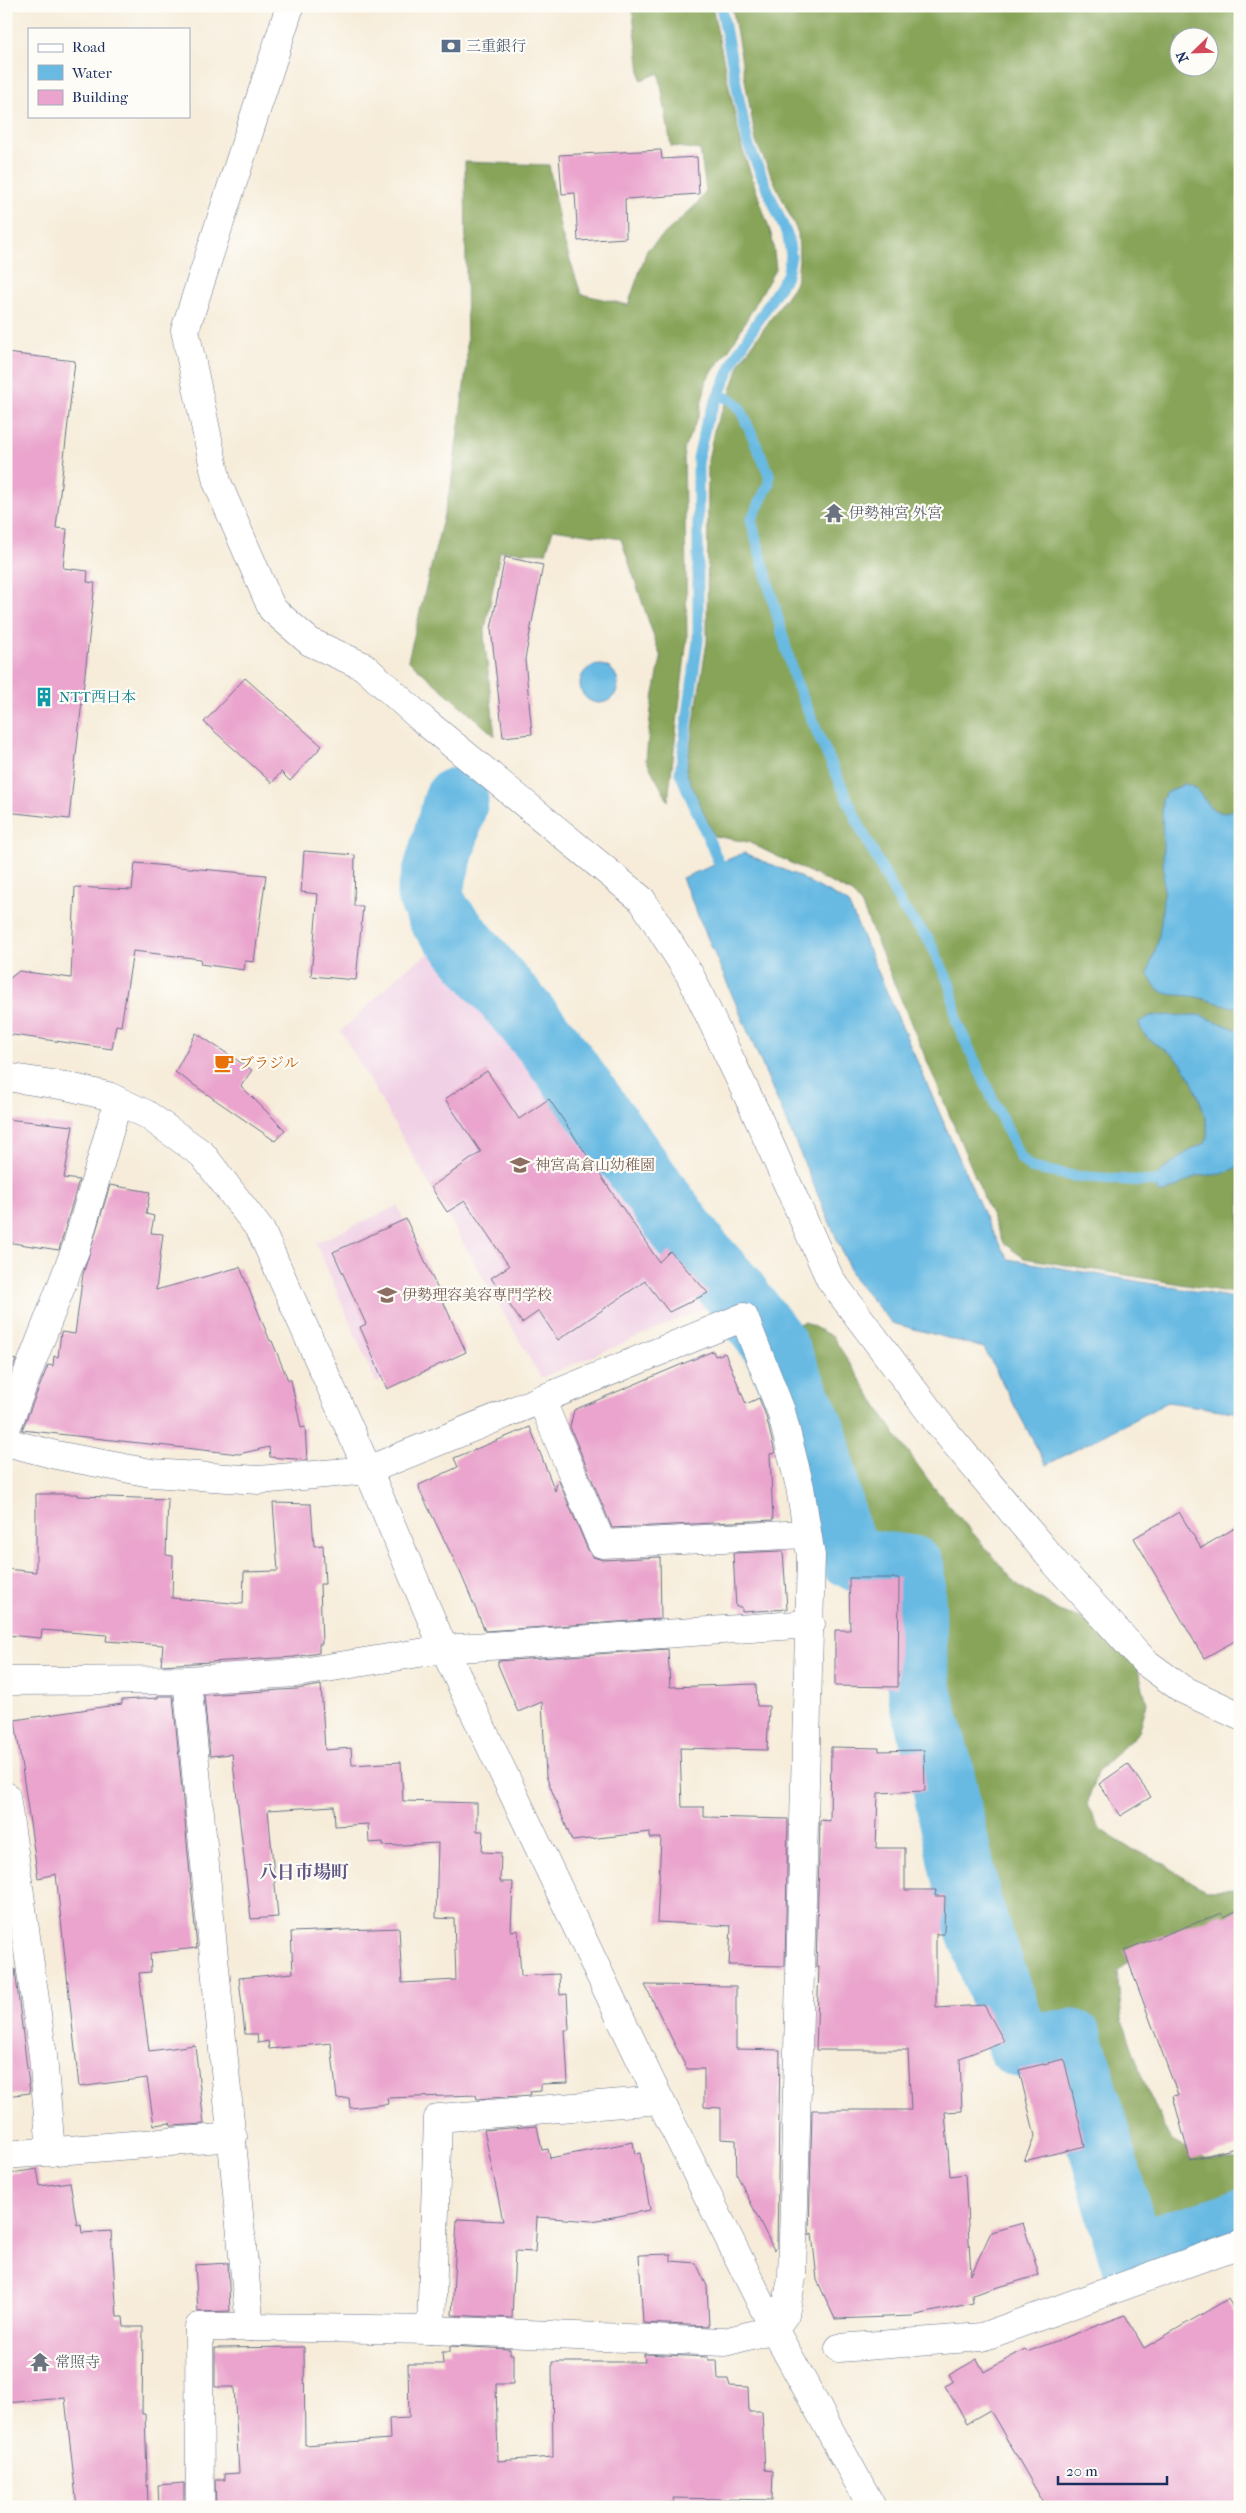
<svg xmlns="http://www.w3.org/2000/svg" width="1246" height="2513" font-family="'IM FELL French Canon','Noto Serif JP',serif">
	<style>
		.built { fill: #f0d0e5 }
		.forest { fill: #87a458; stroke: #516a5b; fill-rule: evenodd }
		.water { fill: #68bae3; stroke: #4274a0 }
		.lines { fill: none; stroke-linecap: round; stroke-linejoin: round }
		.stream { stroke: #68bae3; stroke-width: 11 }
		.river { stroke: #68bae3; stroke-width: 65 }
		.building { fill: #eaa4cd }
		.minor-casing { stroke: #687189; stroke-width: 29 }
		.minor { stroke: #fff; stroke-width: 28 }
		.labels { text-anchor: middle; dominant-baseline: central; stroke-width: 4.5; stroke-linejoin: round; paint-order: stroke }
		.service-label { font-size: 15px; fill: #4e5e75; stroke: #fdfcf7; text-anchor: start }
		.worship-label { font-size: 15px; fill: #5b616d; stroke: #fdfcf7; text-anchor: start }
		.culture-label { font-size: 15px; fill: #0d838f; stroke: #fdfcf7; text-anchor: start }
		.food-label { font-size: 15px; fill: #c56008; stroke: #fdfcf7; text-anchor: start }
		.education-label { font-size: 15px; fill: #785e54; stroke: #fdfcf7; text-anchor: start }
		.quarter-label { font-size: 18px; font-weight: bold; fill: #635885; stroke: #fdfcf7 }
	</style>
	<rect width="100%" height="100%" fill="#fdfcf7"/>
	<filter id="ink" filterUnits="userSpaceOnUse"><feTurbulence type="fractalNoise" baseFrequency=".02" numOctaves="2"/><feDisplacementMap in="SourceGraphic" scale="10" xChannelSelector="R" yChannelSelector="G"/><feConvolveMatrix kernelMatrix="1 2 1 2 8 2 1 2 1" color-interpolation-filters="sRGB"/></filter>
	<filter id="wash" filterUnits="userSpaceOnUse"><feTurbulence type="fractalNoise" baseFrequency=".0096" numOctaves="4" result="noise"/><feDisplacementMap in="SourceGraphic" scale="20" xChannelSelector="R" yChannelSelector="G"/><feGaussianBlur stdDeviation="1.12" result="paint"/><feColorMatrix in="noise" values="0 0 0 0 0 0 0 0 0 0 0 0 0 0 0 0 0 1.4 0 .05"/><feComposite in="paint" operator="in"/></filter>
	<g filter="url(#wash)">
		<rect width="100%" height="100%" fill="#f6ecd9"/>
		<!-- built -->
		<g class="built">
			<polygon points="446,942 726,1299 541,1378 341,1031 406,969"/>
			<polygon points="398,1206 458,1347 376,1383 316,1243"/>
		</g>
		<!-- forest -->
		<g class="forest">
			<polygon points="632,6 712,6 742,148 772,237 776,268 732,345 707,379 699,415 684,449 687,638 668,801 646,760 651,709 661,658 621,539 553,529 546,553 500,551 484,635 495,736 408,660 451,486 467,363 465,162 549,165 561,232 581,294 628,305 647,250 698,203 706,190 700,150 671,146 659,73 641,80"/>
			<path d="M732,6h508v1288l-216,-36 -21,-15 -141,-337 -10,-13 -104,-51 -34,-6 -28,-64 21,-130 1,-182 7,-34 14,-30 12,-35 55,-78 3,-23 -1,-27 -42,-91zM1178,38h30v30h-30z"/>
			<polygon points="805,1322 833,1337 897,1437 932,1485 1018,1586 1059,1611 1089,1621 1137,1666 1147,1703 1139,1732 1097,1772 1087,1805 1101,1830 1131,1849 1159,1861 1205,1890 1240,1889 1240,1982 1136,1954 1117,1972 1122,2019 1147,2090 1172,2141 1205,2159 1240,2159 1240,2216 1138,2249 1078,2034 1024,2038 970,1859 943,1747 920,1615 919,1560 862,1551 854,1543 834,1474 824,1427 788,1342 790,1326"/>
		</g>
		<!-- water -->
		<g class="water">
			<circle cx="599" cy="684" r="19"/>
			<path d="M1184,784c18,2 20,24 35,28 6,1 14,-2 21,-3v199c-14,-2 -25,-6 -39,-10 -24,-7 -40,5 -53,-24 2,-13 9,-25 11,-38 8,-45 3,-90 3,-136l3,-6z"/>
			<polygon points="744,853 796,875 848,903 988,1224 1008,1259 1240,1299 1240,1413 1168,1402 1046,1465 984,1348 892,1323 854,1279 682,878"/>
			<path d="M1199,1015l41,16v135l-18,8 -25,2 -33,17 -6,-1 -4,-15 32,-24 19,-10c10,-13 -14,-71 -26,-82 -15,-17 -34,-15 -40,-39l11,-6z"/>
		</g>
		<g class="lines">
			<!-- stream -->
			<g class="stream">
				<polyline points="718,395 732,400 740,408 769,474 769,484 751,520 794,677 821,741 862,831 902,907 929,940 951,987 957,1023 1020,1157 1031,1168 1074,1176 1155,1182"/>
				<polyline points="719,863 680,773 698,641 698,458 706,423 736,356 787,275 791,256 788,237 748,144 721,6"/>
			</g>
			<!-- river -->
			<polyline class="river" points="456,800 429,894 440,916 551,1047 695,1248 732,1289 775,1346 815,1435 834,1520 847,1554 861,1561 912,1568 915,1659 922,1703 941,1770 970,1906 1019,2045 1072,2042 1131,2256 1240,2222"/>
		</g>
		<g id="blocks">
			<!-- building -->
			<g class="building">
				<polygon points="661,150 662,159 697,157 699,194 625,199 626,238 578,241 575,193 562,194 559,155"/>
				<polygon points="6,353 75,361 56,528 67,529 63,568 88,571 87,582 95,583 69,819 6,812"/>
				<polygon points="505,557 543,565 525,659 532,734 503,737 491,629"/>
				<polygon points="245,678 322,746 290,781 281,772 272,783 204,722"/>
				<polygon points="304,851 355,855 354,906 363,906 356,980 311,976 318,894 301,892"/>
				<polygon points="135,863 266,875 254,962 245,961 244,970 200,964 201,959 133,951 121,1026 116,1025 112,1049 6,1034 6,997 9,979 19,971 71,978 75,887 132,890"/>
				<polygon points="196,1033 252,1070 241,1086 285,1130 275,1141 175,1072"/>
				<polygon points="487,1071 519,1119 549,1099 659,1262 670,1251 708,1293 669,1312 645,1281 558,1340 539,1311 522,1323 491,1278 509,1266 465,1201 447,1212 431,1187 481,1152 445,1099"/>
				<polygon points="6,1119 73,1126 64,1178 79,1180 59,1250 6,1242"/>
				<polygon points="110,1185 150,1192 146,1214 154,1216 151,1233 163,1234 156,1290 240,1267 270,1341 272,1341 288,1380 291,1380 301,1428 305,1427 307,1460 270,1457 269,1447 239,1454 22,1430 48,1365 53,1366 54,1356 58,1357 61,1332 75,1334 83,1274"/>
				<polygon points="406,1219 466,1352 387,1389 360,1327 366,1324 333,1252"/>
				<polygon points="713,1351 715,1356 725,1353 746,1404 759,1398 766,1416 775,1453 770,1454 773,1520 612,1528 570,1427 574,1410"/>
				<polygon points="6,1358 16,1360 6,1385"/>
				<polygon points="530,1427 555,1491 558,1479 588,1550 593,1557 603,1560 660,1557 661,1619 485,1631 461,1574 420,1491 419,1485 458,1467 454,1458"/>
				<polygon points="36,1494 78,1494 78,1496 168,1499 166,1555 173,1556 172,1598 243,1604 244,1572 278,1571 273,1503 311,1504 314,1546 323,1545 325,1584 320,1584 322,1644 319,1644 319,1653 294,1657 161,1665 163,1645 106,1641 107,1635 42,1630 41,1638 6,1635 6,1569 36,1572"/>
				<polygon points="1179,1512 1201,1548 1240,1525 1240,1638 1204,1658 1134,1538"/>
				<polygon points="783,1551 787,1609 742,1612 742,1607 736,1607 733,1553"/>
				<polygon points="849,1578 899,1578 898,1687 835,1686 835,1630 850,1630"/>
				<polygon points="668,1649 670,1687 756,1684 757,1706 769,1706 767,1750 680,1748 682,1807 704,1807 704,1817 788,1819 785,1966 729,1965 731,1926 657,1922 661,1838 650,1838 650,1832 572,1841 546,1776 542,1702 518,1712 498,1665 498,1661"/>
				<polygon points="321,1685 325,1750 351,1748 352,1765 401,1762 403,1801 477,1803 477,1831 483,1831 482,1852 501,1853 500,1882 513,1882 511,1931 518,1930 521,1976 559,1974 560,1995 567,1994 569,2030 565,2030 568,2083 541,2084 541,2091 530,2092 531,2095 477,2099 476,2095 387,2098 388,2104 350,2108 349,2098 337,2099 331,2043 269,2049 268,2041 258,2043 257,2034 245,2034 239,1978 293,1973 291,1932 399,1928 402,1983 456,1980 454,1919 436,1918 438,1843 383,1846 383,1842 369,1843 368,1824 335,1826 334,1806 268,1810 278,1917 251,1919 232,1754 210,1756 204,1695 297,1689"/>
				<polygon points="158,1696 173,1696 197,1948 150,1953 151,1972 139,1973 149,2051 195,2045 204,2124 171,2126 170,2123 154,2125 147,2078 79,2087 56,1874 38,1878 15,1720 122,1704 122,1700 158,1698"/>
				<polygon points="831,1747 879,1748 879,1751 924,1750 925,1791 878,1793 876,1848 905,1848 905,1890 936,1890 935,1896 945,1896 944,1934 936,1934 936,2008 984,2005 1004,2041 960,2058 962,2111 945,2112 950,2176 965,2174 971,2275 991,2232 1023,2223 1039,2275 972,2295 973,2303 912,2316 835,2319 817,2280 812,2233 809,2235 812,2110 911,2110 908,2050 816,2050 819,1967 816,1967 820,1820 830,1821"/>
				<polygon points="1128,1764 1151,1797 1120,1816 1099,1784"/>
				<polygon points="1240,1909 1240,2147 1190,2160 1173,2096 1178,2095 1124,1950 1222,1913 1224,1917"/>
				<polygon points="15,1969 30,2093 6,2096 6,1970"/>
				<polygon points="645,1985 736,1986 736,2049 780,2050 777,2248 774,2250 737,2175 736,2140 721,2139 721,2108 704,2107 704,2069 687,2069"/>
				<polygon points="1064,2059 1085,2146 1024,2161 1035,2136 1019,2070"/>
				<polygon points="537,2126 542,2150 548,2149 550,2158 633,2142 635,2154 640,2153 650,2210 592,2221 537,2217 535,2252 515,2251 512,2318 452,2315 457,2219 503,2221 484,2130"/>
				<polygon points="37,2169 40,2186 70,2182 77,2225 81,2224 82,2233 111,2231 117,2317 123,2317 124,2327 143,2327 142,2414 145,2414 148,2507 77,2507 65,2398 6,2403 6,2174"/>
				<polygon points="671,2254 671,2261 696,2263 707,2286 709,2326 643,2323 639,2255"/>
				<polygon points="228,2263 230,2311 198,2312 195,2265"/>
				<polygon points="1228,2299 1240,2319 1240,2507 1046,2507 990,2410 967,2423 945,2386 953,2381 949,2375 977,2359 984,2372 1025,2349 1027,2352 1125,2315 1144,2348"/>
				<polygon points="450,2346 510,2349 510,2354 513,2354 513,2384 496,2384 498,2461 553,2457 552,2362 645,2362 644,2354 708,2357 708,2360 717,2360 718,2379 728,2379 730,2386 748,2387 749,2412 762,2412 765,2470 773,2471 772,2500 673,2498 674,2502 638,2505 638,2507 216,2507 215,2480 224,2480 224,2474 239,2473 234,2387 215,2387 215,2348 304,2347 305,2445 390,2439 389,2419 409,2418 408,2364 443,2364 442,2352 450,2352"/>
				<polygon points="184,2483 184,2507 159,2507 158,2485"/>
			</g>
		</g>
	</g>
	<g filter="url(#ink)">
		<use href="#blocks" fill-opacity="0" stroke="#687189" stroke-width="1"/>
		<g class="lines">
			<defs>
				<g id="minor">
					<polyline points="290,6 185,330 217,482 272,609 310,642 363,666 423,720 642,900 690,975 754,1109 830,1279 939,1424 1056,1564 1145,1662 1182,1689 1240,1716"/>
					<polyline points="6,1077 66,1086 108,1096 146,1114 202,1154 261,1231 368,1470 444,1649 652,2084 774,2329 872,2507"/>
					<polyline points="541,1399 602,1544 807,1534"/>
					<polyline points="6,1429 76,1248 118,1101"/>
					<polyline points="6,1442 56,1455 151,1473 259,1480 368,1470 744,1317 781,1411 800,1487 811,1556 792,2278 785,2314 774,2329 725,2342 431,2330 250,2327"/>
					<polyline points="187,1680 250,2327 199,2327 200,2507"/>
					<polyline points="6,1681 187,1680 296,1673 444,1649 811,1624"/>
					<polyline points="6,1796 43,2056 51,2152"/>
					<polyline points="6,2155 233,2137"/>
					<polyline points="431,2330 438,2118 660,2100"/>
					<polyline points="839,2348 982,2337 1240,2244"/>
				</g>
			</defs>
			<!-- minor casing -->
			<use href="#minor" class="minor-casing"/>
			<!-- minor -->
			<use href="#minor" class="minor"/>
		</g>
	</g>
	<!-- icons -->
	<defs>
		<symbol id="bank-bare" viewBox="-9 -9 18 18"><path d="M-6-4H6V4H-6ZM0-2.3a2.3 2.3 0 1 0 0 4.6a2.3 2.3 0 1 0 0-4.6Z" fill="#5c6f8a" stroke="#fdfcf7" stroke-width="2.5" paint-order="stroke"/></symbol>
		<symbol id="temple-bare" viewBox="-9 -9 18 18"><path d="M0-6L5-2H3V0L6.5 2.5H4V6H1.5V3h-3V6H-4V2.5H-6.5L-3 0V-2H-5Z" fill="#6b7280" stroke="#fdfcf7" stroke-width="2.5" paint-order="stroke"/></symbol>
		<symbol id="building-bare" viewBox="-9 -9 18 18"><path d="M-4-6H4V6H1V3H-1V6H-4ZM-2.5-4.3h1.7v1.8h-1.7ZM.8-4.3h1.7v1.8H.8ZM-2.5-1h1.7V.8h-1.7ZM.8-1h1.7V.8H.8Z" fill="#0f9aa8" stroke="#fdfcf7" stroke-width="2.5" paint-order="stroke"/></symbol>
		<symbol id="cafe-bare" viewBox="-9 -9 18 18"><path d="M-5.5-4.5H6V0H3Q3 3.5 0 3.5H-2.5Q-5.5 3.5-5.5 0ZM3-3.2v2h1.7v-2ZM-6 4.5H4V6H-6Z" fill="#e8710a" stroke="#fdfcf7" stroke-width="2.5" paint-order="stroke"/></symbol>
		<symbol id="school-bare" viewBox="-9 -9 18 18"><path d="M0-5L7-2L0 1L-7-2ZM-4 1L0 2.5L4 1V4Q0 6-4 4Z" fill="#8d6e63" stroke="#fdfcf7" stroke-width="2.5" paint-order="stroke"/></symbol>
		<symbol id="university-bare" viewBox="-9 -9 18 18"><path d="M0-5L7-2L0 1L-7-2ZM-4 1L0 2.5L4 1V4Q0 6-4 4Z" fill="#8d6e63" stroke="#fdfcf7" stroke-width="2.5" paint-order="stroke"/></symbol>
	</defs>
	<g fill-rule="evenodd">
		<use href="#bank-bare" x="437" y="32" width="28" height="28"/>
		<use href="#temple-bare" x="820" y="499" width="28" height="28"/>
		<use href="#building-bare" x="30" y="683" width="28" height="28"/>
		<use href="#cafe-bare" x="210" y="1049" width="28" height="28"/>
		<use href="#school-bare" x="506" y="1151" width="28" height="28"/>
		<use href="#university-bare" x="373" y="1281" width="28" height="28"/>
		<use href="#temple-bare" x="26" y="2348" width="28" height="28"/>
	</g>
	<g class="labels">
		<!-- service labels -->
		<g class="service-label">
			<text x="466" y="46">三重銀行</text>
		</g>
		<!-- worship labels -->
		<g class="worship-label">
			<text x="849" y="513">伊勢神宮 外宮</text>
			<text x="55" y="2362">常照寺</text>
		</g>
		<!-- culture labels -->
		<g class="culture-label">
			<text x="59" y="697">NTT西日本</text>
		</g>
		<!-- food labels -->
		<g class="food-label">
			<text x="239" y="1063">ブラジル</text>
		</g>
		<!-- education labels -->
		<g class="education-label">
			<text x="535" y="1165">神宮高倉山幼稚園</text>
			<text x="402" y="1295">伊勢理容美容専門学校</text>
		</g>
		<!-- quarter labels -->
		<g class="quarter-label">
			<text x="304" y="1872">八日市場町</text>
		</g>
	</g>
	<!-- margin -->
	<rect width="1246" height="2513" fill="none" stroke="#fdfcf7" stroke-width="25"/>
	<!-- legend -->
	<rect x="28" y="28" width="162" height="90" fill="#fdfcf7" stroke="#a3aaba"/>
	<rect x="38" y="44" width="25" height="8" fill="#ffffff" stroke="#a3aaba"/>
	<text x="72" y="52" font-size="15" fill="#1b2f5e">Road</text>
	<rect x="38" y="65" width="25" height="15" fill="#68bae3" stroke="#a3aaba"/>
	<text x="72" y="78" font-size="15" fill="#1b2f5e">Water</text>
	<rect x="38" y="90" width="25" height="15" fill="#eaa4cd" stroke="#a3aaba"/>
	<text x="72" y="102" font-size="15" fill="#1b2f5e">Building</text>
	<!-- north arrow -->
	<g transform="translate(1194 52) rotate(247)"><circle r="24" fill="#fdfcf7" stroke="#a3aaba"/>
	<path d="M0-4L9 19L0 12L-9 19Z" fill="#d1495b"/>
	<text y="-8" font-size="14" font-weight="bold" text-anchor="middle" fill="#1b2f5e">N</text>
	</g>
	<!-- scale -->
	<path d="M1058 2476v8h109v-8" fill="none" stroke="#1b2f5e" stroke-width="2.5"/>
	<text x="1066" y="2476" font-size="15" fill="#1b2f5e" stroke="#fdfcf7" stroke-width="4" paint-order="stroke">20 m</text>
</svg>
